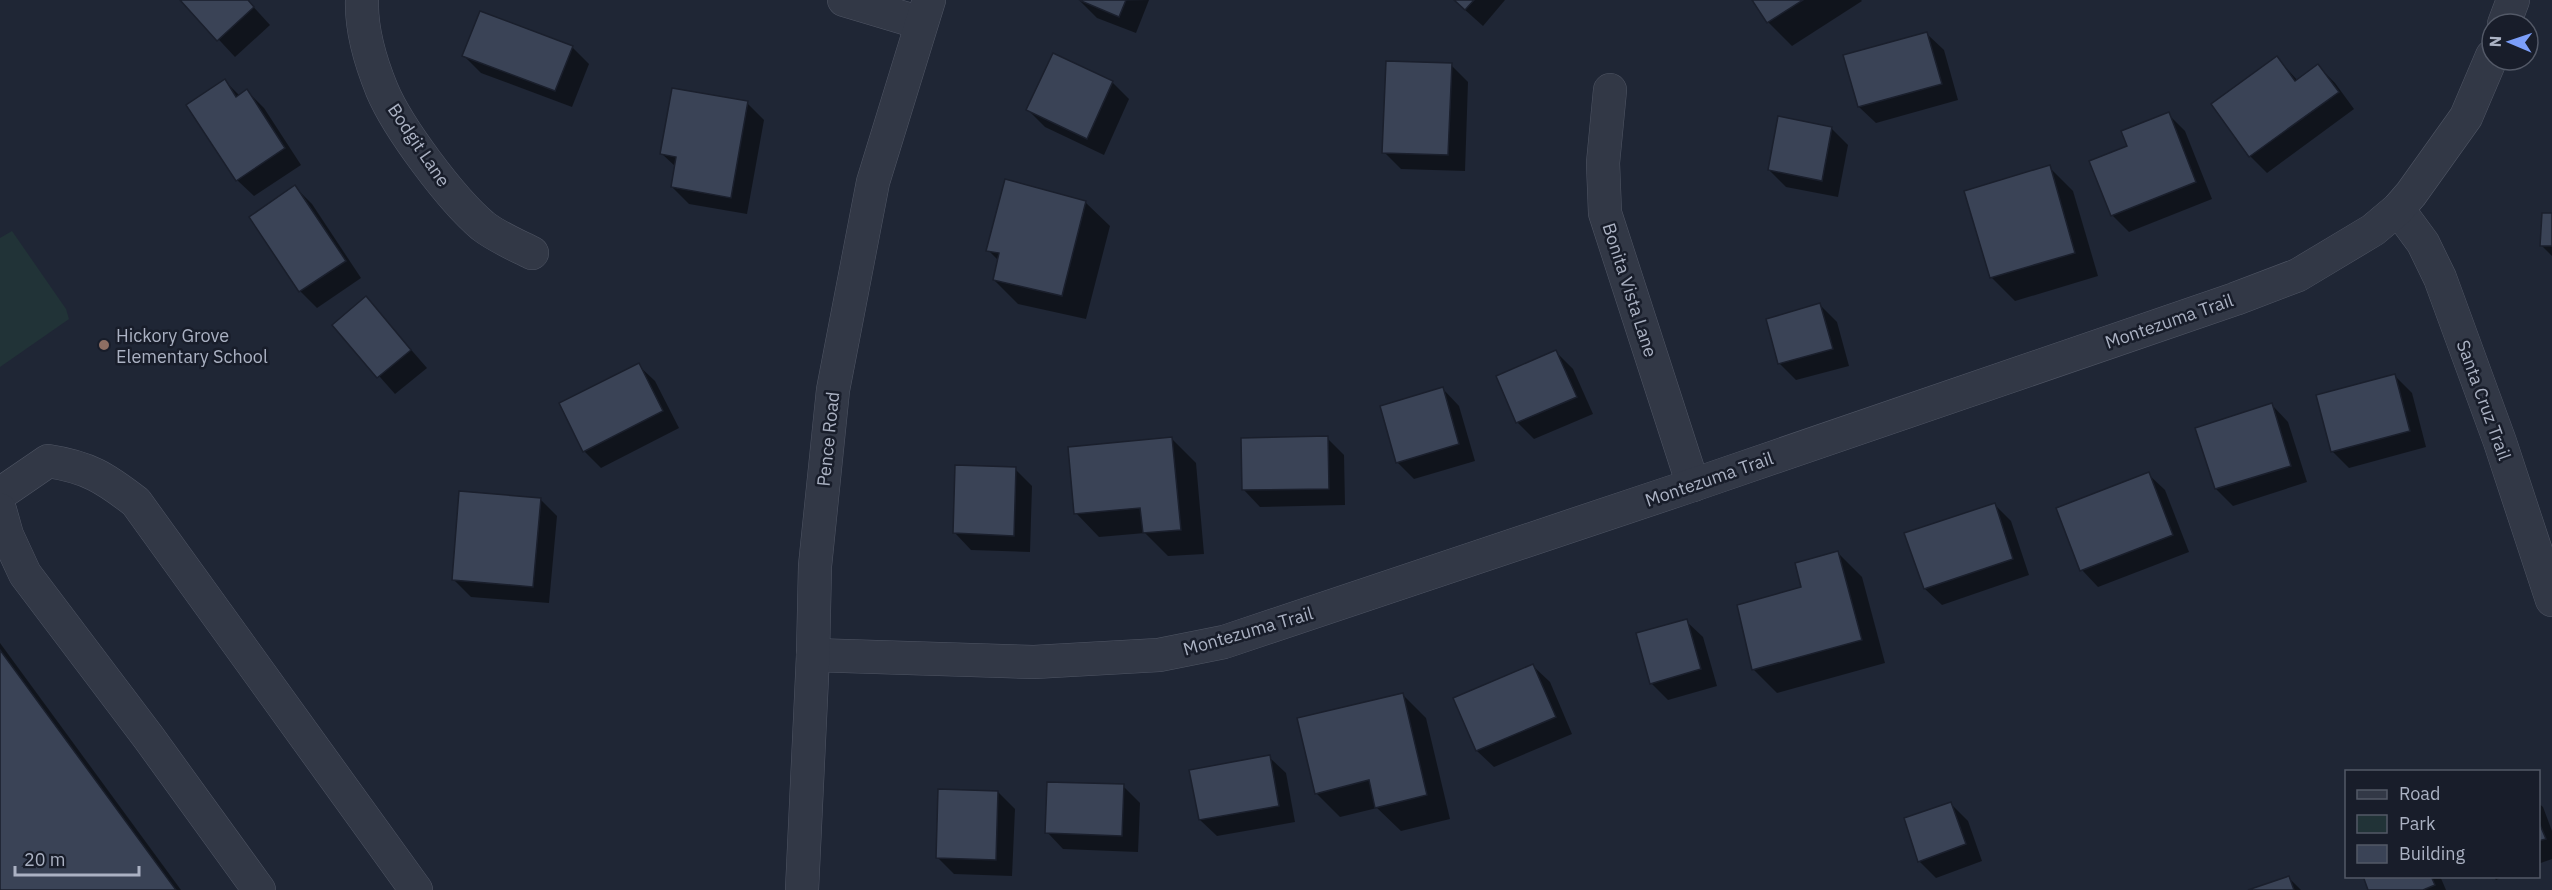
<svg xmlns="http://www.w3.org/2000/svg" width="2552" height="890" font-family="'IBM Plex Sans',sans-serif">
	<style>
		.green { fill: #213337 }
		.shadow { fill: #0007 }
		.building { fill: #3a4356; stroke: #1a1f2c; stroke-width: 1.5 }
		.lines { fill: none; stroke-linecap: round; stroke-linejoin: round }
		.minor-casing { stroke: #4f5564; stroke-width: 34 }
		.minor { stroke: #323846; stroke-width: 33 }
		.education-dot { fill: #8d6e63; stroke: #181d2a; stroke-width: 2 }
		.labels { text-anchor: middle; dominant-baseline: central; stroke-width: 5; stroke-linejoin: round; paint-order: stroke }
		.street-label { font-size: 18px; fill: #abb2c3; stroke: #181d2a }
		.poi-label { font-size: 18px; fill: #abb2c3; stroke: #181d2a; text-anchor: start }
	</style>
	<rect width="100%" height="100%" fill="#1f2635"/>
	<!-- green -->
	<polygon class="green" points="12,231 66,309 69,319 0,367 0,238"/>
	<!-- shadow -->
	<g class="shadow">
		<polygon points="182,0 247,0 270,25 235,57"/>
		<polygon points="1149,0 1136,33 1097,18 1080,1"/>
		<polygon points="1454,0 1505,0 1483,26"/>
		<polygon points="1754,0 1861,0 1862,1 1792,46 1769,23"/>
		<polygon points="1927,34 1944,50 1958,100 1876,123 1859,107"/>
		<polygon points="572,47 589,64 572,107 481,73 464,56"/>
		<polygon points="2277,58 2298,81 2318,66 2335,83 2354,109 2267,173 2250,156"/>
		<polygon points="1451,65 1468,82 1465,171 1401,169 1384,152"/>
		<polygon points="225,81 240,96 247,91 264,108 301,165 254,196 237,180"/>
		<polygon points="1112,82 1129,99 1104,155 1045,127 1028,110"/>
		<polygon points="747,103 764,120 747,214 689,204 672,187 676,167 662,154"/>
		<polygon points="2168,114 2185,131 2212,199 2129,232 2112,215 2129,147"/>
		<polygon points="1831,128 1848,145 1838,197 1786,187 1769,170"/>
		<polygon points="2049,167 2073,191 2098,276 2015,301 1991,277"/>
		<polygon points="1006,181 1086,203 1110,226 1086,319 1018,304 994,280 999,261 988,250"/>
		<polygon points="295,187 312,204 361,278 317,308 300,291 251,217"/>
		<polygon points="2552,214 2552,256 2541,245"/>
		<polygon points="366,298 427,368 395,394 334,325"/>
		<polygon points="1820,305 1837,322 1849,366 1796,380 1779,363"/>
		<polygon points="1556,352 1573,369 1593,414 1534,439 1517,422"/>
		<polygon points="638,365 655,381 679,428 601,468 584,451 561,404"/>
		<polygon points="2395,376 2412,393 2426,447 2349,468 2332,451"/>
		<polygon points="1443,389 1459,406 1475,461 1414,479 1397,462"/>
		<polygon points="2272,405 2288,422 2307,482 2233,506 2216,489"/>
		<polygon points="1327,438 1344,455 1345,505 1260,507 1244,490"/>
		<polygon points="1172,439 1196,463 1204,554 1168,556 1145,533 1099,537 1076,513"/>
		<polygon points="1015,469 1032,486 1030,552 971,550 955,533"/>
		<polygon points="2148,474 2165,490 2189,552 2098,587 2082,570"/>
		<polygon points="540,499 557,516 549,603 471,597 454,580"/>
		<polygon points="1994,504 2011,521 2029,575 1942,605 1925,589"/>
		<polygon points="1838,553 1862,577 1885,663 1777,693 1753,669 1803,588"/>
		<polygon points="1686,621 1703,637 1717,686 1668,700 1651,683"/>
		<polygon points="0,643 181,890 0,890"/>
		<polygon points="1533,666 1550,682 1572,734 1494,767 1477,751 1455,698"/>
		<polygon points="1402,694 1426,718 1450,819 1401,831 1377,808 1340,817 1316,793"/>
		<polygon points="1269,757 1286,773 1295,822 1217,836 1200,820"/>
		<polygon points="1123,786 1140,803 1138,852 1063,849 1047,832"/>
		<polygon points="998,792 1015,809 1012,876 954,874 937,857"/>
		<polygon points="2538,803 2543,807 2552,831 2552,859 2538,864"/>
		<polygon points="1951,804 1968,821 1982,861 1936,878 1919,861"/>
		<polygon points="2364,876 2440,876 2446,890 2370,890"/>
		<polygon points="2493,876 2505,876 2496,880"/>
		<polygon points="2289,878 2301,890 2253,890"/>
	</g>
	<!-- building -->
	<g class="building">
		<polygon points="180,0 248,0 254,7 217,41"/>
		<polygon points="1079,0 1126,0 1119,17"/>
		<polygon points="1454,0 1474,0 1465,10"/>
		<polygon points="1752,0 1803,0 1767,23"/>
		<polygon points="480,11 573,46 555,91 462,56"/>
		<polygon points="1927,32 1942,84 1858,107 1843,55"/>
		<polygon points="1053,53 1113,81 1087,139 1026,110"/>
		<polygon points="2277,56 2295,81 2318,64 2339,92 2249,157 2211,104"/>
		<polygon points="1386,61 1452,63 1448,155 1382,153"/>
		<polygon points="225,79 236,97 247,89 285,148 236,181 186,105"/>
		<polygon points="672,88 748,101 731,198 671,187 676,157 660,154"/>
		<polygon points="2169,112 2196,182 2111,216 2089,161 2127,146 2121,131"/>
		<polygon points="1778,116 1832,127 1822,181 1768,170"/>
		<polygon points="2050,165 2075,253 1990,278 1964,191"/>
		<polygon points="1005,179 1086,201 1062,296 993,280 999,253 986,251"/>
		<polygon points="295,185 346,261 299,292 249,217"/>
		<polygon points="2542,213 2552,213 2552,246 2540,246"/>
		<polygon points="366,296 411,350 377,378 332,325"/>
		<polygon points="1820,303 1833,349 1778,364 1766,319"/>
		<polygon points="1556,350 1577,397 1516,423 1496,376"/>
		<polygon points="639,363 663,411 583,452 559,403"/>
		<polygon points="2395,374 2410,431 2331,452 2316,395"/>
		<polygon points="1443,387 1459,444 1396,463 1380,406"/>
		<polygon points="2272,403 2291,466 2215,489 2195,428"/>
		<polygon points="1328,436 1329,489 1242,490 1241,438"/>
		<polygon points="1172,437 1181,530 1143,533 1140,508 1074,514 1068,447"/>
		<polygon points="955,465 1016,467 1014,536 953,533"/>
		<polygon points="2149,472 2173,535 2080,571 2056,508"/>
		<polygon points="459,491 541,498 533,587 452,580"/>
		<polygon points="1995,503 2013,559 1924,589 1904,533"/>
		<polygon points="1838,551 1862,640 1752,670 1737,605 1801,587 1795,563"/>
		<polygon points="1687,619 1701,669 1650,684 1636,633"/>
		<polygon points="0,650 176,890 0,890"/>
		<polygon points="1533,664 1556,717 1476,751 1453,698"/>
		<polygon points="1403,693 1427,795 1375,808 1369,780 1315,794 1297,718"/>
		<polygon points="1270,755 1279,806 1199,820 1189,770"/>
		<polygon points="1047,782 1124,784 1122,836 1045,833"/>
		<polygon points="938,789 998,791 996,860 936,858"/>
		<polygon points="1951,802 1966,844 1918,862 1904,818"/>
		<polygon points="2538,820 2546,839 2538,841"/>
		<polygon points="2289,876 2294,890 2248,890"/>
		<polygon points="2363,876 2431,876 2435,885 2423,890 2368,890"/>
	</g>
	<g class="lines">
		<defs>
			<g id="minor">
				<path d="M362,0c-1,29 9,63 20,90 16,38 69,109 101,136 14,11 33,19 49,27"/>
				<polyline points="844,0 921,23"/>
				<polyline points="2504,24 2513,0"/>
				<polyline points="1610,90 1603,163 1605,213 1693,485"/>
				<polyline points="2398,209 2423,243 2440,278 2500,442 2552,600"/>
				<path d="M0,494l48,-33c40,6 57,17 88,41l280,388"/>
				<polyline points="0,510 7,535 25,574 149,738 259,890"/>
				<polyline points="813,655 1034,662 1159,655 1224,642 1693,485 2235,299 2298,275 2373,230 2398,209 2411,194 2466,117 2492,56"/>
				<polyline points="802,890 813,655 815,566 833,390 873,182 929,0"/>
			</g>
		</defs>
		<!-- minor casing -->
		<use href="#minor" class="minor-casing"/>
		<!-- minor -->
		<use href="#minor" class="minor"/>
	</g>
	<!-- markers -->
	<circle class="education-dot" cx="104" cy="345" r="6"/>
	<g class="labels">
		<!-- street labels -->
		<g class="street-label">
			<text transform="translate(419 145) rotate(56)">Bodgit Lane</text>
			<text transform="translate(1630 290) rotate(72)">Bonita Vista Lane</text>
			<text transform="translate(2169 321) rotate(-19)">Montezuma Trail</text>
			<text transform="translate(2484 400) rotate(70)">Santa Cruz Trail</text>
			<text transform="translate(828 439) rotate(-84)">Pence Road</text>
			<text transform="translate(1709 479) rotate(-19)">Montezuma Trail</text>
			<text transform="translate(1248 631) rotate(-16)">Montezuma Trail</text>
		</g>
		<!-- poi labels -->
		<g class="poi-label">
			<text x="116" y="335">Hickory Grove<tspan x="116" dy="21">Elementary School</tspan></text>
		</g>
	</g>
	<!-- legend -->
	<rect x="2345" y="770" width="195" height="108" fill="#181d2a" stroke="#535967" stroke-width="1.5"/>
	<rect x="2357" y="790" width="30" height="9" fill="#323846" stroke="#535967" stroke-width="1.5"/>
	<text x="2399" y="800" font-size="18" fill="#abb2c3">Road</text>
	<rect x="2357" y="815" width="30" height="18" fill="#213337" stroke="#535967" stroke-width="1.5"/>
	<text x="2399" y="830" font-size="18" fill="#abb2c3">Park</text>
	<rect x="2357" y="845" width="30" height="18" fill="#3a4356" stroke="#535967" stroke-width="1.5"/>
	<text x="2399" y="860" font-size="18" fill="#abb2c3">Building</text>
	<!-- north arrow -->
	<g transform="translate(2510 42) rotate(272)"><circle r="28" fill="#181d2a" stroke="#535967" stroke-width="1.5"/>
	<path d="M0-4.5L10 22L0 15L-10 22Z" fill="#7b9ef9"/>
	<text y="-9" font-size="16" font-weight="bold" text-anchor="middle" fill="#abb2c3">N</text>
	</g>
	<!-- scale -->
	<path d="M15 866v9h124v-9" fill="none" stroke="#abb2c3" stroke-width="3"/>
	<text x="24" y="866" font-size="18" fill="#abb2c3" stroke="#181d2a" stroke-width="4.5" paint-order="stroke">20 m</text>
</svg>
